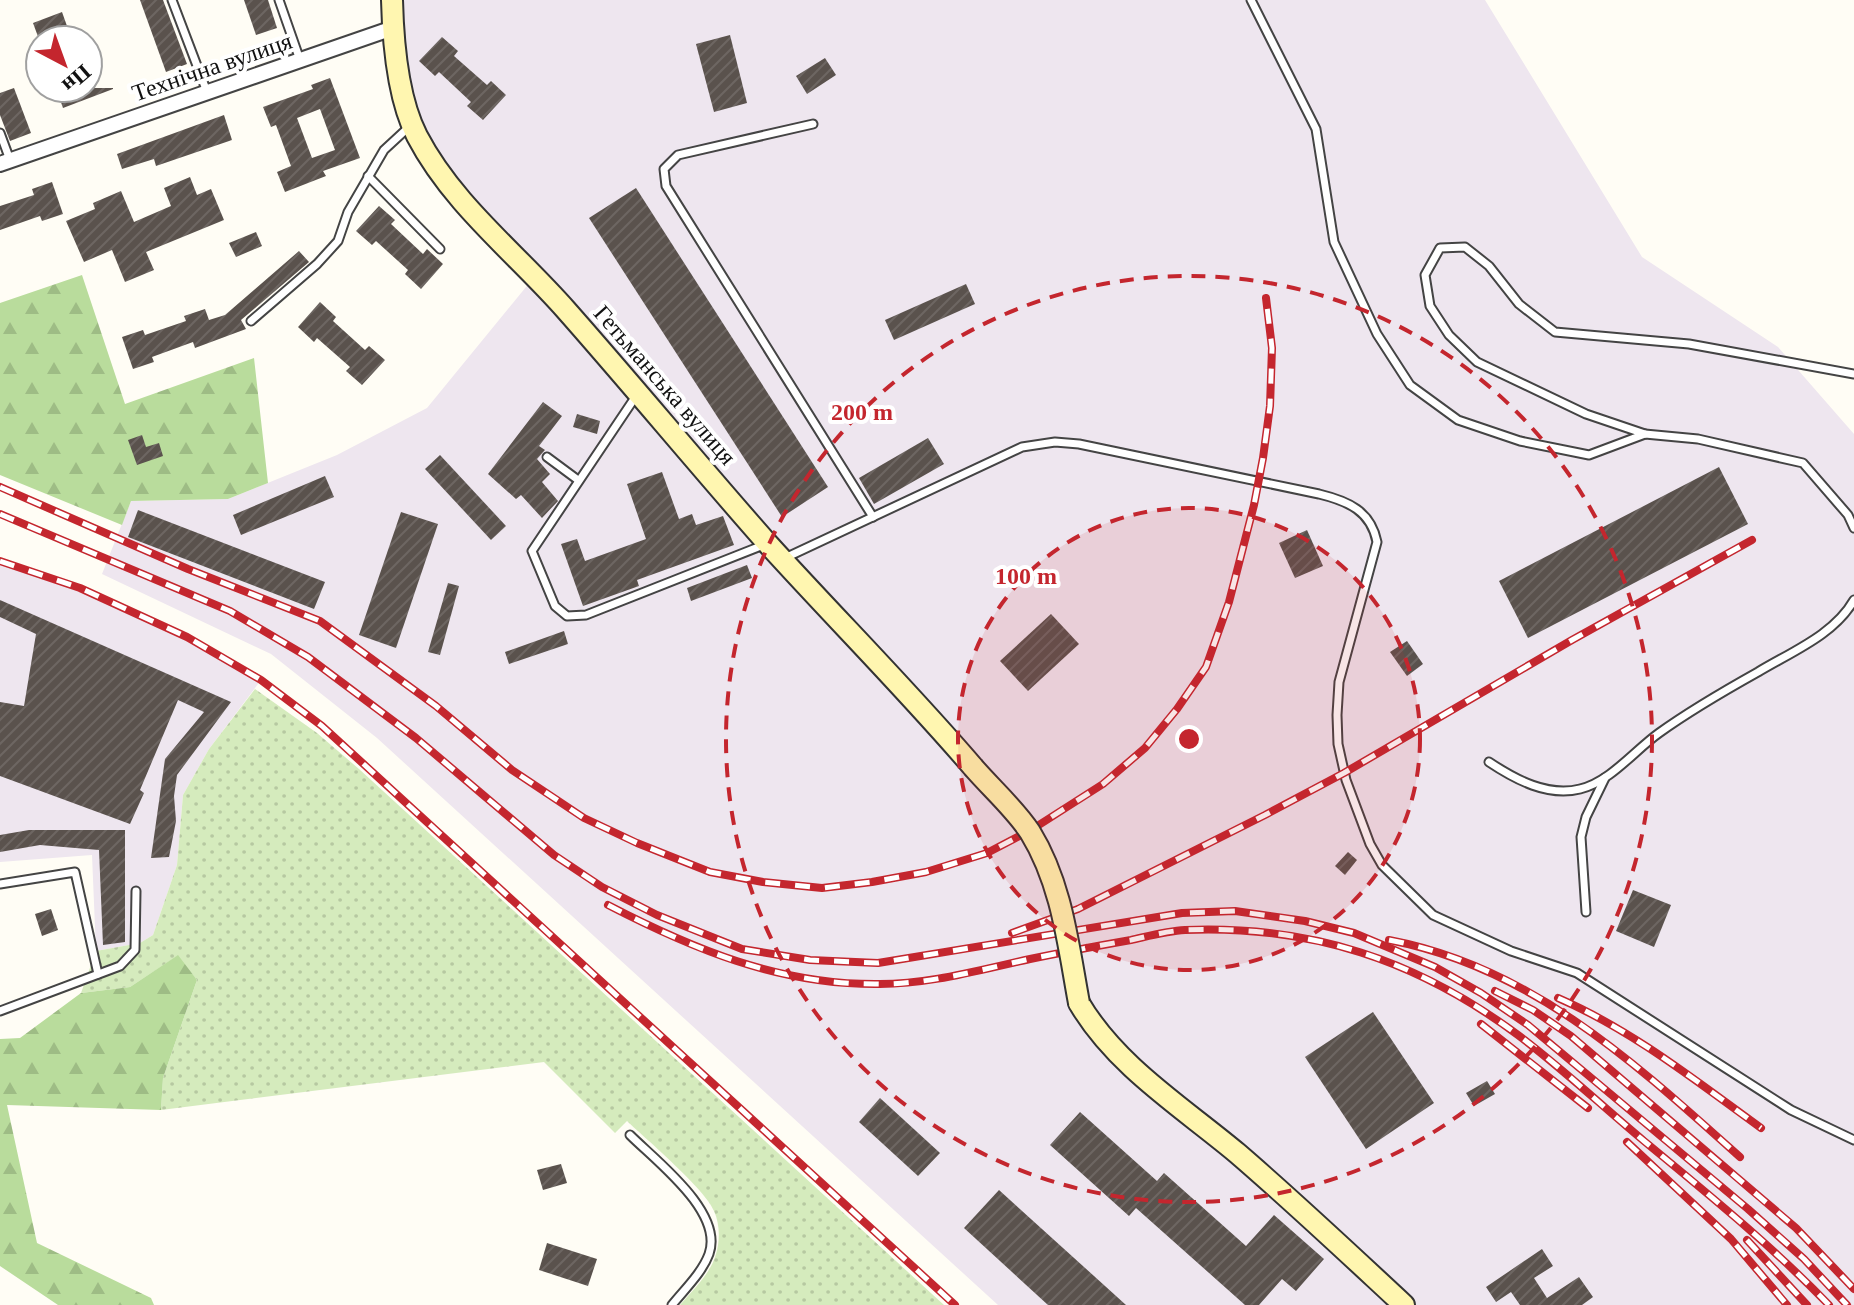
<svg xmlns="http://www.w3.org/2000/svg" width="1854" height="1305" font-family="Georgia,serif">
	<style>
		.industrial { fill: #eee6ef }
		.grass { fill: url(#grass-dots) }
		.forest { fill: url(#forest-firs) }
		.building { fill: url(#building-hatch); fill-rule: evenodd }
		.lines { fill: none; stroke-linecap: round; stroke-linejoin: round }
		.lane-casing { stroke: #444; stroke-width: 11 }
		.street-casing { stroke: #444; stroke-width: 18 }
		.secondary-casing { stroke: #333; stroke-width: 24 }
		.lane { stroke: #fff; stroke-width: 7 }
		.street { stroke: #fff; stroke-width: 14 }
		.secondary { stroke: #fff6b0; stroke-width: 20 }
		.rail-casing { stroke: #c4262e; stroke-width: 8 }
		.rail { stroke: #fff; stroke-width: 5; stroke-dasharray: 15; stroke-linecap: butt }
		.secondary-bridge-casing { stroke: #333; stroke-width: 24; stroke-linecap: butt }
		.secondary-bridge { stroke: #fff6b0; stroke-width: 20 }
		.ring { fill: none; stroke: #c4262e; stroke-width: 4; stroke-dasharray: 14 10 }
		.labels { text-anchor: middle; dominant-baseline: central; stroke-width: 8; stroke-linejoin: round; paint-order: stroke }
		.street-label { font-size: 24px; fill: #111; stroke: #fff }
		.centre { fill: #c4262e; stroke: #fff; stroke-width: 4 }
		.ring-label { font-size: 24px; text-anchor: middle; font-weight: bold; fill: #c4262e; stroke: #fff; stroke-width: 8; stroke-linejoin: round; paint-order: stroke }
	</style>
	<defs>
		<pattern id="grass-dots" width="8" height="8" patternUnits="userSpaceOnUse" patternTransform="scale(2)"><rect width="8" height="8" fill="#d5ebbd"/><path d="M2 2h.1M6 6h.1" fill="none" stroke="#b6c8a1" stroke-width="1.8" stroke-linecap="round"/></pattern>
		<pattern id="forest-firs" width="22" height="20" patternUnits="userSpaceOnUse" patternTransform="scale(2)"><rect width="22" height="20" fill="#b9dc9c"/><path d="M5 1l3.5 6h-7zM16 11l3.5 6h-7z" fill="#9ebc85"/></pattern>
		<pattern id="building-hatch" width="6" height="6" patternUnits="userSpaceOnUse" patternTransform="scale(2)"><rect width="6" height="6" fill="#5a524d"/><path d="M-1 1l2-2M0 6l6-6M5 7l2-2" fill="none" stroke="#6d6662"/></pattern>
	</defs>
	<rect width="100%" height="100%" fill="#fffdf5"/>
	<!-- industrial -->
	<g class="industrial">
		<polygon points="392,0 1485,0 1642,257 1778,347 1854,434 1854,1305 998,1305 377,738 271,654 102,574 131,501 228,499 337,455 427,408 535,276 419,139"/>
		<polygon points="0,561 80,588 187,637 261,680 209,749 183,795 177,865 153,935 140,943 96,951 92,855 0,862"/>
	</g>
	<!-- grass -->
	<path class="grass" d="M255,689l62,44 42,36 585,536h-264c13,-15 31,-32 36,-51 4,-13 4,-30 -2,-43 -8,-21 -68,-72 -87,-90l-12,12 -71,-71 -383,48 2,-32 34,-98 -20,-24 -47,31 -49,6 15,-42 44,-8 13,-8 24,-70 6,-70 26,-46z"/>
	<!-- forest -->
	<g class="forest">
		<polygon points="82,275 125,404 254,358 268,483 228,499 131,501 122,525 0,475 0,303"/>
		<polygon points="178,955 197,980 163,1078 161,1110 7,1105 37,1243 151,1298 154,1305 58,1305 0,1266 0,1039 20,1038 81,993 130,987"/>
	</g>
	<!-- building -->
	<g class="building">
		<polygon points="140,0 163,0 187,64 166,72"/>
		<polygon points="244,0 268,0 277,28 256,35"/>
		<polygon points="62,12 72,40 40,40 40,42 33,23"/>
		<polygon points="730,35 747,103 714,112 696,44"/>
		<polygon points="442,37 458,51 454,56 487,85 491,81 506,95 483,120 467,106 471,102 439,72 435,76 419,61"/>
		<polygon points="825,58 836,75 807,94 796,76"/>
		<path d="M330,78l30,80 -37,13 3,5 -41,16 -8,-20 14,-6 -15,-41 -5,2 -8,-20 50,-18 -2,-4zM320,109l15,41 -23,8 -15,-40z"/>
		<polygon points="14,88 31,133 10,141 0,115 0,93"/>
		<polygon points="67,88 113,88 113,89 63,108 57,91"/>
		<polygon points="224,115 232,140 156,166 154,159 122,169 117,154"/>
		<polygon points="190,177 197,195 211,189 224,220 146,252 154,270 125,282 112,250 84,262 66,221 95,209 93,203 121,191 134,222 171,206 164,188"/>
		<polygon points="52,182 63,214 42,221 40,216 0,230 0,206 34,195 32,189"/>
		<polygon points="636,188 828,487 782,517 589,218"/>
		<polygon points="379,206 395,220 391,224 423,254 427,249 443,264 421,289 405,274 408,270 376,241 372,245 356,231"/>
		<polygon points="256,232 262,246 236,257 229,243"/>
		<polygon points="299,251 309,262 241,320 246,329 195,348 193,342 152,357 154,362 133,369 122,337 143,330 145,335 186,321 184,316 205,309 209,320 225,315"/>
		<polygon points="966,284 975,304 894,340 885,320"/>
		<polygon points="320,302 336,317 333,321 365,350 369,346 385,360 362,385 346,371 350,367 317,338 314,342 298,327"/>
		<polygon points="543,402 562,416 539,446 545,450 537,459 550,474 542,482 558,501 542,518 521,495 516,499 488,474"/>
		<polygon points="577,414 600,421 597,434 573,427"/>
		<polygon points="142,435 146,447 159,443 163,456 137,465 128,440"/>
		<polygon points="928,438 944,464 874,504 859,478"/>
		<polygon points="440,455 506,526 491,540 425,469"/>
		<polygon points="1719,467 1748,524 1528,638 1499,581"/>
		<polygon points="662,472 679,519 692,514 696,525 723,516 734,545 637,580 639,586 583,606 561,544 577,539 585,561 646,539 627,484"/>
		<polygon points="325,476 334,497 241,535 233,515"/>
		<polygon points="138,510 325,582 314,609 128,537"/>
		<polygon points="401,512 438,524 396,648 359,635"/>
		<polygon points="1307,530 1323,566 1295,578 1279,543"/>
		<polygon points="747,565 752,578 691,601 687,588"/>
		<polygon points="448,583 459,586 440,655 428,652"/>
		<polygon points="0,600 231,702 177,775 174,796 176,821 169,857 151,858 165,759 204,712 178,700 140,790 144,793 130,824 0,776 0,702 24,706 36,634 0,617"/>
		<polygon points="1051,614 1079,644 1028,691 1000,661"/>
		<polygon points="564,631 568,644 509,664 505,652"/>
		<polygon points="1407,641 1423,664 1407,676 1390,652"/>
		<polygon points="29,830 125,830 125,942 103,945 99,850 40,845 0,852 0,835"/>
		<polygon points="1348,852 1357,860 1345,875 1335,866"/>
		<polygon points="1633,890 1671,905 1654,947 1616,931"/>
		<polygon points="51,909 58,930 42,936 35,914"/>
		<polygon points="1373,1012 1434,1103 1366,1149 1305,1057"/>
		<polygon points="1487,1081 1495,1094 1474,1106 1466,1093"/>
		<polygon points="880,1098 940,1153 918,1176 859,1122"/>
		<polygon points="1080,1112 1157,1181 1164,1173 1246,1246 1274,1215 1324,1259 1296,1291 1282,1279 1259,1305 1245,1305 1136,1208 1129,1216 1050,1145"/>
		<polygon points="561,1164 567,1183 543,1190 537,1170"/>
		<polygon points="999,1190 1126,1305 1048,1305 964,1228"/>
		<polygon points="547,1243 597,1259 588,1286 539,1270"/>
		<polygon points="1542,1249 1553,1266 1534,1278 1547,1298 1579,1277 1593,1297 1582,1305 1520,1305 1511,1292 1496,1302 1486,1287"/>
	</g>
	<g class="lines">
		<defs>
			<g id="lane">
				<polyline points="172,0 207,92"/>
				<polyline points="279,0 300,60"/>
				<polyline points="1251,0 1316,129 1334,242 1377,334 1410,385 1458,420 1520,441 1589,455 1645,434 1698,439 1803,463 1848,515 1854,528"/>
				<polyline points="813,124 678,155 664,169 666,186 873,517"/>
				<polyline points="0,133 10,160"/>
				<polyline points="368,176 440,249"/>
				<polyline points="251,321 317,264 338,241 348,212 384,150 410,126"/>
				<polyline points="636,396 532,551 555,606 567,616 586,615 766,544"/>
				<polyline points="1645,434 1586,414 1477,362 1449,335 1430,306 1425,275 1440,248 1465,247 1489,266 1519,304 1555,332 1689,344 1854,374"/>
				<polyline points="547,457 578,480"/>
				<path d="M785,558l237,-111 33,-5 24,2 240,50c29,7 52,17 58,48l-38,140 -2,33 1,29 8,36 24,64 12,21 51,50 78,36 66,22 214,137 63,30"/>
				<path d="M1489,762c27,18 59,35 91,27 30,-7 55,-39 79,-56 32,-23 65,-42 99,-61 33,-20 76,-37 96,-72"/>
				<polyline points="0,884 75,872 98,974"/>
				<polyline points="1586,912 1581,837 1586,817 1605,778"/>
				<polyline points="0,1011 120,966 135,950 136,891"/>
				<path d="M630,1135c26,26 94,77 79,119 -7,19 -25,36 -37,51"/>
			</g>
			<polyline id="street" points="0,164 393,28"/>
			<g id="secondary">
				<path d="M392,0c1,41 6,99 25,136 36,69 99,117 149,174 68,77 134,157 202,234 68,75 139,146 205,223"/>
				<path d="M1079,1003c37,63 103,104 158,150 57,49 112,101 167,152"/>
			</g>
		</defs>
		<!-- lane casing -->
		<use href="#lane" class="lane-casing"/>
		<!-- street casing -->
		<use href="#street" class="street-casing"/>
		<!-- secondary casing -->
		<use href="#secondary" class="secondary-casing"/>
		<!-- lane -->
		<use href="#lane" class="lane"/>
		<!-- street -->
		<use href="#street" class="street"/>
		<!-- secondary -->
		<use href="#secondary" class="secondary"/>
		<defs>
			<g id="rail">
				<polyline points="0,487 188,569 320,621 436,706 512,770 584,818 637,843 710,872 763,882 822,888 872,882 926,872 987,853 1031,830 1103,784 1145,748 1177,709 1206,667 1229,602 1254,505 1263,458 1270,406 1272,348 1266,298"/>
				<polyline points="0,514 230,611 308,657 416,738 554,855 602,887 657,915 742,949 810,960 878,963 1182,913 1235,911 1305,921 1354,933 1435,967 1481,993 1528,1025 1748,1209 1804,1259 1847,1305"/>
				<polyline points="0,561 80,588 187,637 261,680 322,726 955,1305"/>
				<path d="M608,905c85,44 169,79 267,79 52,1 104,-14 155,-25 34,-7 67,-13 101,-19 18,-4 36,-9 54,-10 126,-5 232,30 333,105 44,33 84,71 126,106 64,53 127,104 185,164"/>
				<polyline points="1012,933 1078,909 1265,815 1344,773 1572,640 1752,540"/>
				<path d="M1389,940c143,27 247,124 351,217"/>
				<polyline points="1495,991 1533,1010 1571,1036 1796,1228 1854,1289"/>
				<path d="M1558,998c74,32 138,83 203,130"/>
				<polyline points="1481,1024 1588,1108"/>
				<polyline points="1627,1142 1731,1239 1787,1305"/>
				<polyline points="1747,1240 1807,1305"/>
			</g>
		</defs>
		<!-- rail casing -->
		<use href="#rail" class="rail-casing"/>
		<!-- rail -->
		<use href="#rail" class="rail"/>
		<defs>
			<path id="secondary-bridge" d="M973,767c18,21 42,42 57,65 32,52 38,112 49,171"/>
		</defs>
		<!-- secondary-bridge casing -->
		<use href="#secondary-bridge" class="secondary-bridge-casing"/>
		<!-- secondary-bridge -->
		<use href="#secondary-bridge" class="secondary-bridge"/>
	</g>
	<!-- distance rings -->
	<circle cx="1189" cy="739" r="231" fill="#c4262e" fill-opacity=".12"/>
	<g class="ring">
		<circle cx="1189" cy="739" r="231"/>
		<circle cx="1189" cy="739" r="463"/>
	</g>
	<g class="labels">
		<!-- street labels -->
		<g class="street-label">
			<text transform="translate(212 67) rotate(-19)">Технічна вулиця</text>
			<text transform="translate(665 385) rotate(49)">Гетьманська вулиця</text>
		</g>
	</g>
	<circle cx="1189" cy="739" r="12" class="centre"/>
	<g class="ring-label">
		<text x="862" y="420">200 m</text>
		<text x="1026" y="584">100 m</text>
	</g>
	<!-- north arrow -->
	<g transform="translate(64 64) rotate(139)"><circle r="38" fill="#ffffff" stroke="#a0a0a0" stroke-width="2"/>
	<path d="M0-6L14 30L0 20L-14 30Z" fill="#c4262e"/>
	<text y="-12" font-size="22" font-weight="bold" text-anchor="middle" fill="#111111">Пн</text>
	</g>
</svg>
